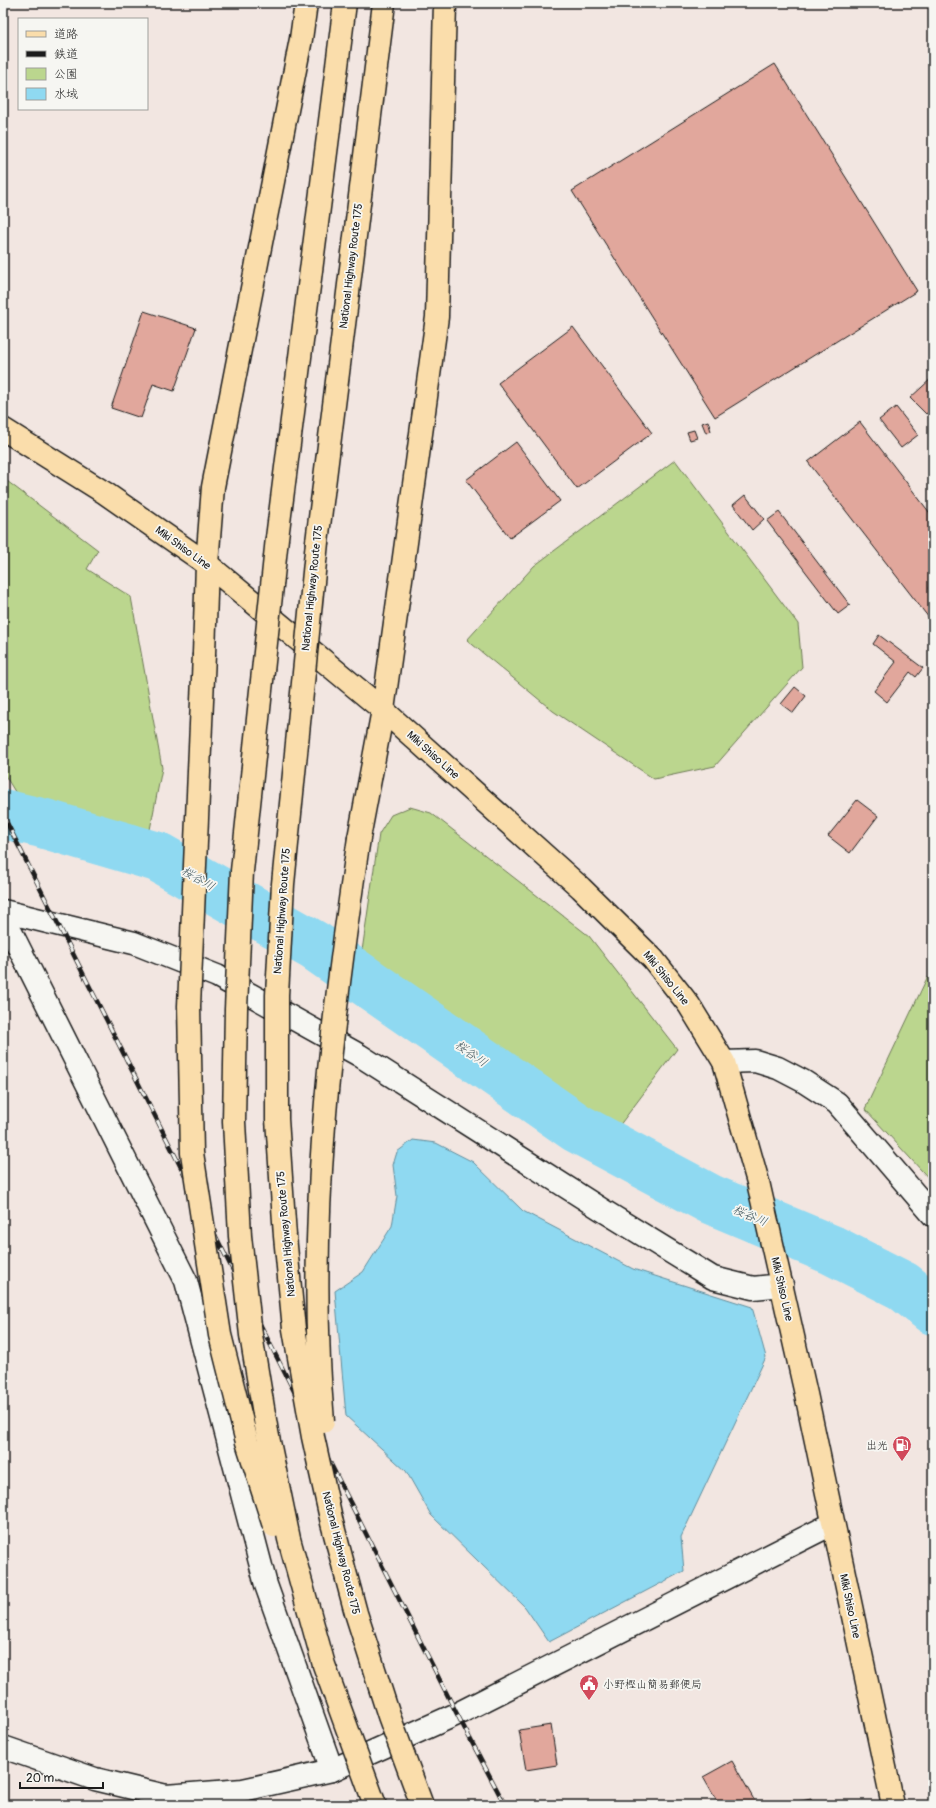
<svg xmlns="http://www.w3.org/2000/svg" width="936" height="1808" font-family="Pangolin,'Klee One',sans-serif">
	<style>
		.green { fill: #bbd68e; stroke: #6c7955 }
		.water { fill: #8fd9f1; stroke: #618d9c }
		.lines { fill: none; stroke-linecap: round; stroke-linejoin: round }
		.river { stroke: #8fd9f1; stroke-width: 50 }
		.building { fill: #e1a79c; stroke: #1c1c1c }
		.minor-casing { stroke: #1c1c1c; stroke-width: 25 }
		.tertiary-casing { stroke: #1c1c1c; stroke-width: 25 }
		.primary-casing { stroke: #1c1c1c; stroke-width: 25 }
		.trunk-casing { stroke: #1c1c1c; stroke-width: 25 }
		.minor { stroke: #f6f6f2; stroke-width: 22 }
		.tertiary { stroke: #f6f6f2; stroke-width: 22 }
		.primary { stroke: #faddab; stroke-width: 22 }
		.trunk { stroke: #faddab; stroke-width: 22 }
		.rail-casing { stroke: #1c1c1c; stroke-width: 4.5 }
		.rail { stroke: #f6f6f2; stroke-width: 3; stroke-dasharray: 9; stroke-linecap: butt }
		.trunk-bridge-casing { stroke: #1c1c1c; stroke-width: 25; stroke-linecap: butt }
		.trunk-bridge { stroke: #faddab; stroke-width: 22 }
		.labels { text-anchor: middle; dominant-baseline: central; stroke-width: 3.5; stroke-linejoin: round; paint-order: stroke }
		.street-label { font-size: 11px; fill: #1c1c1c; stroke: #f6f6f2 }
		.poi-label { font-size: 11px; fill: #1c1c1c; stroke: #f6f6f2; text-anchor: end }
		.water-label { font-size: 12px; font-style: italic; fill: #3e555c; stroke: #f6f6f2 }
	</style>
	<rect width="100%" height="100%" fill="#f2e6e1"/>
	<filter id="ink" filterUnits="userSpaceOnUse"><feTurbulence type="fractalNoise" baseFrequency=".025" numOctaves="2"/><feDisplacementMap in="SourceGraphic" scale="8" xChannelSelector="R" yChannelSelector="G"/><feConvolveMatrix kernelMatrix="1 2 1 2 8 2 1 2 1" color-interpolation-filters="sRGB"/></filter>
	<g filter="url(#ink)">
		<!-- green -->
		<g class="green">
			<polygon points="675,460 798,624 802,667 715,766 654,779 553,711 467,640 534,566"/>
			<polygon points="3,478 98,550 87,569 131,597 162,768 148,840 17,795 3,772"/>
			<polygon points="410,807 431,813 589,936 677,1049 616,1130 507,1065 361,958 379,834 391,815"/>
			<polygon points="927,978 933,979 933,1183 865,1109"/>
		</g>
		<!-- water -->
		<polygon class="water" points="413,1140 436,1143 473,1162 523,1211 633,1269 752,1307 766,1357 681,1537 684,1571 549,1642 525,1607 431,1515 406,1471 346,1416 335,1291 363,1272 392,1226 397,1196 393,1165 397,1152"/>
		<g class="lines">
			<!-- river -->
			<polyline class="river" points="3,814 42,823 158,857 315,946 577,1128 710,1199 832,1250 903,1286 933,1310"/>
		</g>
		<!-- building -->
		<g class="building">
			<polygon points="775,64 917,291 715,417 572,191"/>
			<polygon points="144,311 196,328 174,391 153,384 141,418 111,408"/>
			<polygon points="573,327 652,433 577,489 498,383"/>
			<polygon points="933,377 933,401 932,403 933,408 926,414 910,398"/>
			<polygon points="896,407 918,435 901,448 879,420"/>
			<polygon points="708,421 711,431 706,433 702,423"/>
			<polygon points="860,422 933,517 933,584 928,588 933,593 933,615 929,618 808,462"/>
			<polygon points="694,430 697,438 690,440 687,432"/>
			<polygon points="516,442 560,501 510,538 466,480"/>
			<polygon points="745,495 764,519 752,530 733,505"/>
			<polygon points="779,512 850,605 838,614 767,521"/>
			<polygon points="879,635 923,668 916,677 910,672 887,702 874,691 896,662 873,644"/>
			<polygon points="795,687 806,696 793,713 781,704"/>
			<polygon points="857,800 878,816 850,853 828,836"/>
			<polygon points="551,1725 557,1765 526,1770 519,1730"/>
			<polygon points="732,1761 757,1805 719,1805 703,1777"/>
			<polygon points="811,1799 812,1805 782,1805"/>
		</g>
		<g class="lines">
			<defs>
				<g id="minor">
					<polyline points="3,911 134,943 217,976 359,1055 604,1211 713,1278 753,1288 782,1285"/>
					<polyline points="3,916 186,1281 266,1585 332,1770"/>
					<polyline points="724,1062 755,1061 778,1068 803,1081 837,1103 933,1215"/>
				</g>
				<polyline id="tertiary" points="3,1747 95,1779 166,1796 243,1790 332,1770 457,1714 832,1524"/>
				<polyline id="primary" points="3,429 105,493 207,564 383,710 581,888 653,959 689,1005 724,1062 758,1182 806,1394 893,1805"/>
				<g id="trunk">
					<polyline points="277,538 345,3"/>
					<polyline points="317,542 384,3"/>
					<polyline points="204,654 207,564 213,487 301,39 306,3"/>
					<polyline points="359,838 383,710 437,317 445,3"/>
				</g>
			</defs>
			<!-- minor casing -->
			<use href="#minor" class="minor-casing"/>
			<!-- tertiary casing -->
			<use href="#tertiary" class="tertiary-casing"/>
			<!-- primary casing -->
			<use href="#primary" class="primary-casing"/>
			<!-- trunk casing -->
			<use href="#trunk" class="trunk-casing"/>
			<!-- minor -->
			<use href="#minor" class="minor"/>
			<!-- tertiary -->
			<use href="#tertiary" class="tertiary"/>
			<!-- primary -->
			<use href="#primary" class="primary"/>
			<!-- trunk -->
			<use href="#trunk" class="trunk"/>
			<defs>
				<polyline id="rail" points="3,815 457,1714 505,1805"/>
			</defs>
			<!-- rail casing -->
			<use href="#rail" class="rail-casing"/>
			<!-- rail -->
			<use href="#rail" class="rail"/>
			<defs>
				<g id="trunk-bridge">
					<polyline points="277,538 242,871 236,1009 234,1122 240,1236 251,1335 267,1432 289,1539 324,1665 375,1805"/>
					<polyline points="317,542 283,884 277,995 277,1119 285,1236 294,1329 313,1437 332,1523 356,1613 389,1716 422,1805"/>
					<polyline points="204,654 189,1006 192,1153 220,1335 247,1442 274,1526"/>
					<path d="M323,1422c-17,-195 7,-391 36,-584"/>
				</g>
			</defs>
			<!-- trunk-bridge casing -->
			<use href="#trunk-bridge" class="trunk-bridge-casing"/>
			<!-- trunk-bridge -->
			<use href="#trunk-bridge" class="trunk-bridge"/>
		</g>
	</g>
	<!-- icons -->
	<defs>
		<symbol id="fuel-pin" viewBox="-11 -11 22 30"><path d="M0 17L-7.5 6A9.5 9.5 0 1 1 7.5 6Z" fill="#d1495b" stroke="#f6f6f2"/><path d="M-5.5-6h7V0h2V4h1.3V-2.5L3-4.5l.8-.8L6-3V5H2.5V1h-1V6h-7ZM-4.2-4.7v3.2H.2V-4.7Z" fill="#fff"/></symbol>
		<symbol id="civic-pin" viewBox="-11 -11 22 30"><path d="M0 17L-7.5 6A9.5 9.5 0 1 1 7.5 6Z" fill="#d1495b" stroke="#f6f6f2"/><path d="M-.6-6.5H3V-4.5H.6V-3L4-1V1h2V6H-6V1h2V-1L-.6-3ZM-1.2 2.5V6h2.4V2.5Z" fill="#fff"/></symbol>
	</defs>
	<g fill-rule="evenodd">
		<use href="#fuel-pin" x="891" y="1434" width="22" height="30"/>
		<use href="#civic-pin" x="578" y="1673" width="22" height="30"/>
	</g>
	<g class="labels">
		<!-- street labels -->
		<g class="street-label">
			<text transform="translate(351 266) rotate(-83)">National Highway Route 175</text>
			<text transform="translate(183 548) rotate(36)">Miki Shiso Line</text>
			<text transform="translate(312 588) rotate(-84)">National Highway Route 175</text>
			<text transform="translate(433 755) rotate(42)">Miki Shiso Line</text>
			<text transform="translate(282 911) rotate(-86)">National Highway Route 175</text>
			<text transform="translate(666 978) rotate(51)">Miki Shiso Line</text>
			<text transform="translate(286 1234) rotate(-95)">National Highway Route 175</text>
			<text transform="translate(782 1289) rotate(77)">Miki Shiso Line</text>
			<text transform="translate(341 1553) rotate(76)">National Highway Route 175</text>
			<text transform="translate(850 1606) rotate(78)">Miki Shiso Line</text>
		</g>
		<!-- poi labels -->
		<g class="poi-label">
			<text x="888" y="1445">出光</text>
			<text x="603" y="1684" text-anchor="start">小野樫山簡易郵便局</text>
		</g>
		<!-- water labels -->
		<g class="water-label">
			<text transform="translate(198 879) rotate(30)">桜谷川</text>
			<text transform="translate(471 1054) rotate(35)">桜谷川</text>
			<text transform="translate(750 1216) rotate(23)">桜谷川</text>
		</g>
	</g>
	<!-- margin -->
	<rect width="936" height="1808" fill="none" stroke="#f6f6f2" stroke-width="16"/>
	<rect x="8" y="8" width="920" height="1792" fill="none" stroke="#1c1c1c" stroke-width="1.5" filter="url(#ink)"/>
	<!-- legend -->
	<rect x="18" y="18" width="130" height="92" fill="#f6f6f2" stroke="#9f9f9c"/>
	<rect x="26" y="31" width="20" height="6" fill="#faddab" stroke="#9f9f9c"/>
	<text x="54" y="38" font-size="12" fill="#1c1c1c">道路</text>
	<rect x="26" y="51" width="20" height="6" fill="#1c1c1c" stroke="#9f9f9c"/>
	<text x="54" y="58" font-size="12" fill="#1c1c1c">鉄道</text>
	<rect x="26" y="68" width="20" height="12" fill="#bbd68e" stroke="#9f9f9c"/>
	<text x="54" y="78" font-size="12" fill="#1c1c1c">公園</text>
	<rect x="26" y="88" width="20" height="12" fill="#8fd9f1" stroke="#9f9f9c"/>
	<text x="54" y="98" font-size="12" fill="#1c1c1c">水域</text>
	<!-- scale -->
	<path d="M20 1782v6h83v-6" fill="none" stroke="#1c1c1c" stroke-width="2"/>
	<text x="26" y="1782" font-size="12" fill="#1c1c1c" stroke="#f6f6f2" stroke-width="3" paint-order="stroke">20 m</text>
</svg>
